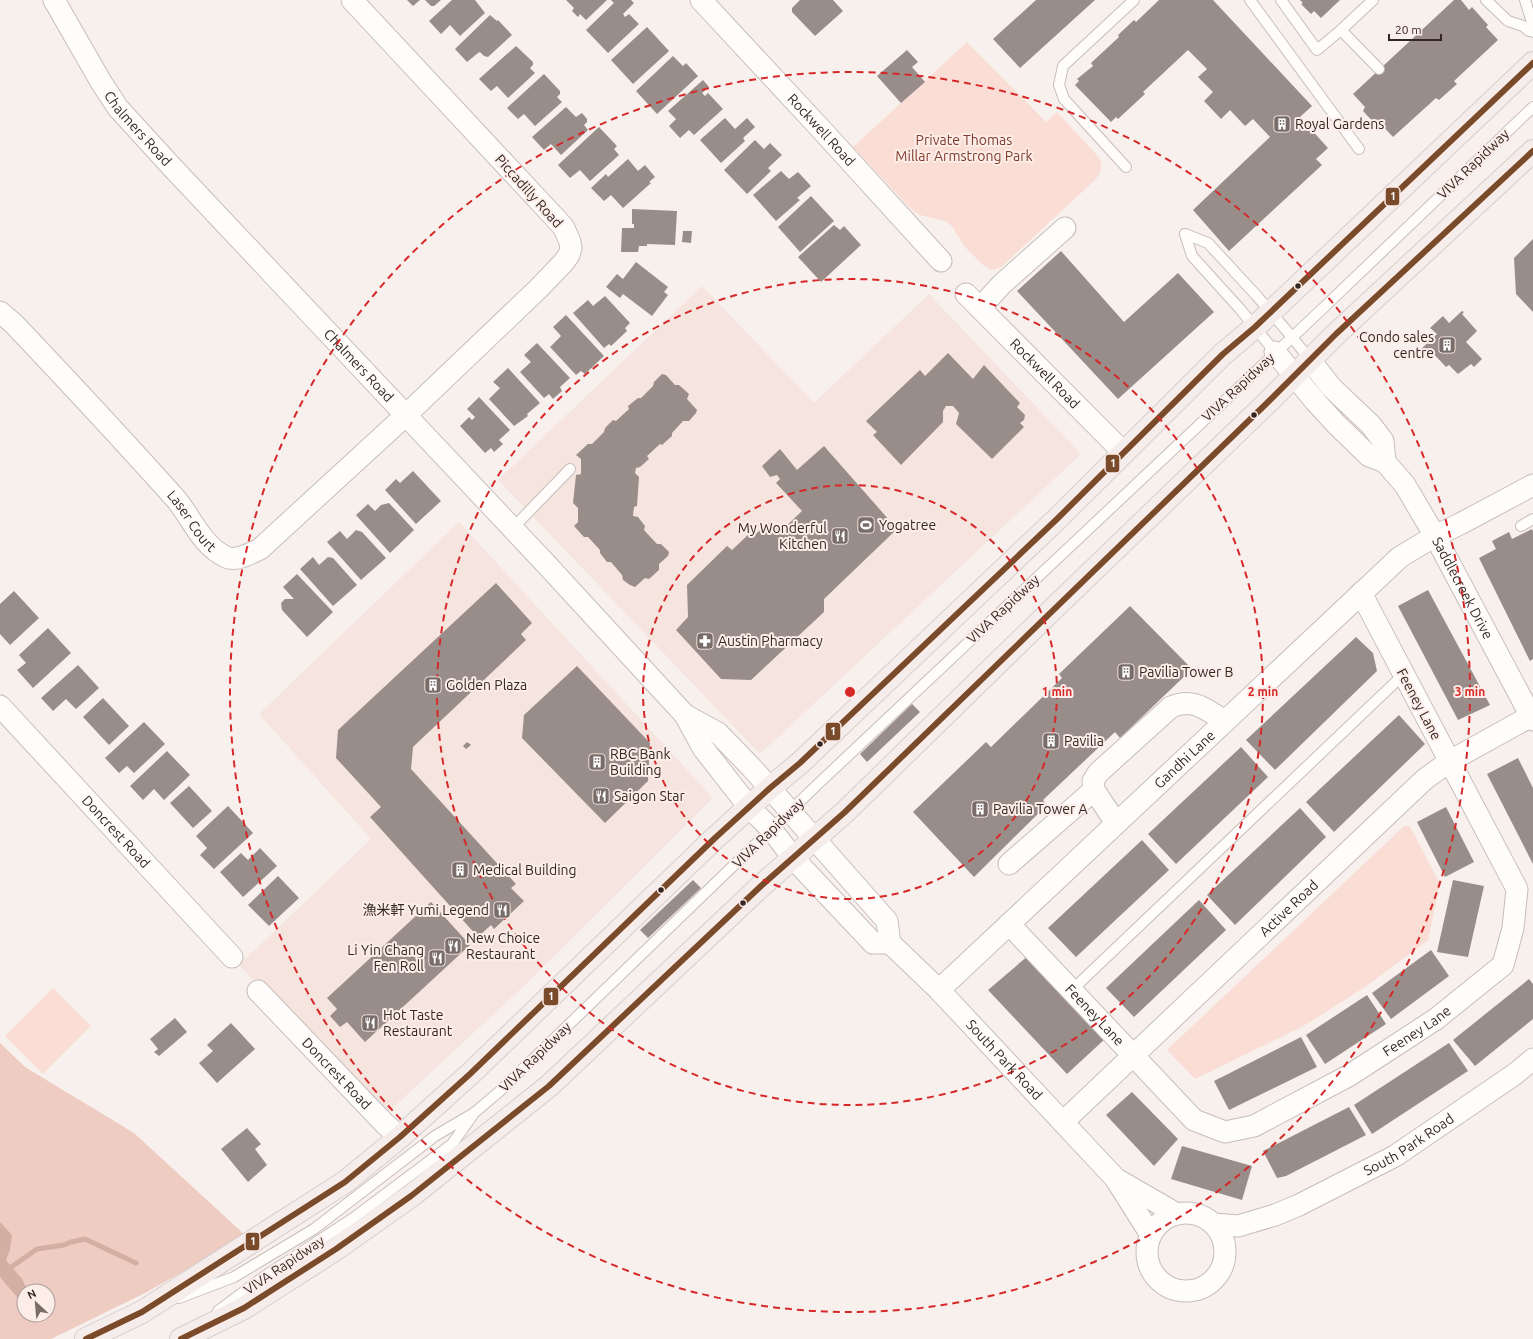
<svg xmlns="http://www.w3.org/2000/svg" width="1533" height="1339" font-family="Ubuntu,'Noto Sans SC',sans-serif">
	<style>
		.built { fill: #f6e4de }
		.green { fill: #faded6 }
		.forest { fill: #eeccc2; fill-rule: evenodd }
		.water { fill: #d5aea3 }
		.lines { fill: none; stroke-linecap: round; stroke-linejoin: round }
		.stream { stroke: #d5aea3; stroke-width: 5 }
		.building { fill: #998d89 }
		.service-casing { stroke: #c8bdba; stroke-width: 12 }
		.minor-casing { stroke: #c8bdba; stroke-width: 23 }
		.primary-casing { stroke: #d4cecd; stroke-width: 24 }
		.service { stroke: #fefdfc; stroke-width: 10 }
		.minor { stroke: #fefdfc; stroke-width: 21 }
		.primary { stroke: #f5edeb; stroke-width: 22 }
		.bus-1-casing { stroke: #fcede9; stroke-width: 9 }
		.bus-1 { stroke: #7a4b2a; stroke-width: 6 }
		.ring { fill: none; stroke: #d62828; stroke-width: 2; stroke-dasharray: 7 5 }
		.bus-dot { fill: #342723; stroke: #fcede9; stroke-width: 1.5 }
		.labels { text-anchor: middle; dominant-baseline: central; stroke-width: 4; stroke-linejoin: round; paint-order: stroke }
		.poi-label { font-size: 14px; fill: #342723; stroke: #fcede9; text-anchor: start }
		.street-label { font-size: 14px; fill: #342723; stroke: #fcede9 }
		.park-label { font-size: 14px; fill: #803c2b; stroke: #fcede9 }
		.centre { fill: #d62828; stroke: #fcede9; stroke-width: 2 }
		.ring-label { font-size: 12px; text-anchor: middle; font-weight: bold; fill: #d62828; stroke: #fcede9; stroke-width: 4; stroke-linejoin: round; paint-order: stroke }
		.line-badge { stroke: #fcede9; stroke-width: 1.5 }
		.badge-label { font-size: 11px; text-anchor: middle; font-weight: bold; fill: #fff }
	</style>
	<rect width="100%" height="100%" fill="#f8f0ed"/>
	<!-- built -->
	<g class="built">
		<polygon points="702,286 814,403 929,294 1081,454 760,754 498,480"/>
		<polygon points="459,522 713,798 526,984 384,1116 239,965 371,839 259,714"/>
	</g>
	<!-- green -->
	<g class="green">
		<path d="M967,42l79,80 11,-10 39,42c8,10 6,17 -1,26l-95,88 -8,2 -9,-5 -19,-19 -12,-20 -7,-5 -25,-6 -6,-3 -61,-65z"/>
		<polygon points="1404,826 1410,826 1440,884 1428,940 1365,987 1304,1026 1195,1079 1167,1050"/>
		<polygon points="53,988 91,1026 43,1074 5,1036"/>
	</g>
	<!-- forest -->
	<path class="forest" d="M0,1043l25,24 109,66 112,103 -101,57 -94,46h-51zM24,1291h24v24h-24z"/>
	<!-- water -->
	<polygon class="water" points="0,1222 12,1235 10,1250 6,1260 22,1279 28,1291 24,1291 24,1302 22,1303 0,1277"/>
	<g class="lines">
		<!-- stream -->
		<polyline class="stream" points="7,1270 37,1249 64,1245 71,1242 85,1239 136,1263"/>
	</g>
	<!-- building -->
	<g class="building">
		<polygon points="407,0 420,0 413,6"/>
		<polygon points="425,0 441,0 434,6 431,6"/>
		<polygon points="452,0 475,0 485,13 460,36 450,25 441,34 429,21"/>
		<polygon points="566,0 607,0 586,20 580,14 578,17 572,11 574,8"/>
		<polygon points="611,0 631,0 634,3 623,14 625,17 629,14 639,24 608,53 586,30 614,3"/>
		<polygon points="800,0 833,0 843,11 815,36 792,12 792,8"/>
		<polygon points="1036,0 1095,0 1020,68 993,39"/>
		<polygon points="1159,0 1213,0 1312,106 1300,117 1328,148 1316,159 1322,165 1229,251 1193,210 1270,137 1253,119 1245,126 1230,110 1221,119 1204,101 1213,92 1198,77 1207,69 1188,50 1143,92 1145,94 1118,119 1116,117 1111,122 1075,85 1079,81 1077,79 1093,66 1091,63 1119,37 1118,35 1134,20 1136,22"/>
		<polygon points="1300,0 1340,0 1321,18 1314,11 1311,14 1301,4 1303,3"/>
		<polygon points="1454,0 1461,0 1469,10 1472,7 1488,25 1486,27 1498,40 1454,81 1457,84 1439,100 1436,98 1393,137 1381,124 1378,127 1363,111 1365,107 1353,94"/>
		<polygon points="490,15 497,21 498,20 512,35 488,57 484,56 480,52 478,53 467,62 455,49"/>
		<polygon points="647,27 669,51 633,84 611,60"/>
		<polygon points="516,46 533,62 533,65 530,68 535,73 508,98 497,86 491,91 479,79"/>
		<polygon points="907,50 918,62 912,67 925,82 901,103 877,76"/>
		<polygon points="673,56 683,66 686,63 698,76 657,114 636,91"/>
		<polygon points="544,74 560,91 560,94 557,97 562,102 535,126 524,114 518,119 507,108"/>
		<polygon points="703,80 709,87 702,93 705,96 708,93 723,109 694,135 689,130 680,138 669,126 676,119 668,111"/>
		<polygon points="566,107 576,117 582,113 587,119 587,122 584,125 588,130 561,155 551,144 544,150 532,137"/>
		<polygon points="725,118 735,129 747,118 755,127 743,138 745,141 721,163 700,140"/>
		<polygon points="599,127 617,146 614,149 619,155 590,181 580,170 570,178 558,165"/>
		<polygon points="755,140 764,149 770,143 782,155 768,168 771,171 747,194 724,170"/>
		<polygon points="628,159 638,171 645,165 655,177 649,182 651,183 623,208 611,195 604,201 591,188 606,174 608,177"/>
		<polygon points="781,171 789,179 798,172 811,186 797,198 800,200 776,221 753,195"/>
		<polygon points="811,196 834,221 800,252 778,227"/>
		<polygon points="632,209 677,211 675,245 647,244 647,246 639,246 638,252 621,252 622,228 634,228 634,224 632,224"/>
		<polygon points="834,225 840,230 844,226 861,245 821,282 798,257"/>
		<polygon points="683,231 692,231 691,243 682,242"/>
		<polygon points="1533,239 1533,312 1516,294 1514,258"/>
		<polygon points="1061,251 1124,322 1178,273 1214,312 1118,399 1017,291"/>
		<polygon points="636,262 668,287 664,292 668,295 652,316 623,294 620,298 606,287 617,274 623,279"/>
		<polygon points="605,296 630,323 625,328 627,331 611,346 609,344 604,348 573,313 588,300 593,306"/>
		<polygon points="1462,311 1464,312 1462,314 1477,331 1466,342 1482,359 1474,367 1471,364 1458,374 1449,365 1446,367 1428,348 1423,353 1420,350 1437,334 1430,328 1443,316 1449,323"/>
		<polygon points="566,315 604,356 585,374 581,371 576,375 550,347 561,336 553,327"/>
		<polygon points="537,343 570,378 560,387 562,391 553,399 549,394 544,398 520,372 531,362 524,355"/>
		<polygon points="948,353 973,379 984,365 1020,403 1017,407 1025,415 1024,420 1020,423 1024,427 992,459 956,424 959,413 953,406 946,406 943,411 943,422 901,465 873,435 877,432 866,421 920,370 925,376"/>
		<polygon points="508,368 540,403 527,414 528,416 514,426 489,399 500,388 493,382"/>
		<polygon points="662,374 666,375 675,385 679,385 689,394 687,399 697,410 696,413 689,421 683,421 672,433 672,436 662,445 660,444 647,456 649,459 640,467 636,468 635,473 639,477 637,506 634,507 633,516 638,517 645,526 644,530 657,544 661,544 669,552 668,556 659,564 659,570 649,579 645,578 635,587 630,585 623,580 622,575 611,562 607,562 600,553 600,550 588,537 584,537 574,526 578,522 578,508 573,503 576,475 581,474 581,459 576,455 588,444 592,444 604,432 605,428 613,420 616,421 629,409 628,406 638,398 641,398 653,386 654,382"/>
		<polygon points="479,397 510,430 499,440 503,444 494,452 491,448 485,453 460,426 469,417 472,420 475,417 467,409"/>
		<polygon points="824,446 897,529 824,599 824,612 751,680 721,679 676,630 688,617 687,585 727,546 732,550 749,534 752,537 771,521 781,531 802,511 776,483 780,479 777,475 770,477 762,466 780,449 797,470"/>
		<polygon points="413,471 441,501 416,524 385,490 396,479 400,483"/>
		<polygon points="389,503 414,530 390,553 356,515 368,504 375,511 381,505"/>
		<polygon points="1532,529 1533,532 1533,659 1530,661 1479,558 1496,549 1492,541 1509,532 1512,539"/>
		<polygon points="356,530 362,532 386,558 361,580 327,542 340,531 347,539"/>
		<polygon points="313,557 319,565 328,557 333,558 357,585 333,606 300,569"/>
		<polygon points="297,574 333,612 307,637 282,610 281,603 285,599 294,599 283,587"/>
		<polygon points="496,583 532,623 521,634 526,640 413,747 411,769 516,884 511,888 524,901 494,929 491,925 478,937 370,817 381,807 336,758 338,730"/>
		<polygon points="1428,590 1490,705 1458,720 1398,606"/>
		<polygon points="14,591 39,618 10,645 0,634 0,604"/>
		<polygon points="1130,606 1192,669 1120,738 1115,732 1043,800 1047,805 974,877 913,812 986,742 991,747 1062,678 1059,674"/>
		<polygon points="48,628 71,653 33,688 17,670 26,663 19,655"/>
		<polygon points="1356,637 1373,653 1377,671 1275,770 1246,740"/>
		<polygon points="78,665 99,688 76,709 66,699 53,711 41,698"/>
		<polygon points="577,666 650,743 648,781 605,823 522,738 524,715"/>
		<polygon points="103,698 129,726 109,745 83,717"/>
		<polygon points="912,704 920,712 867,762 860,754"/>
		<polygon points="1399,715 1425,744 1334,832 1306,802"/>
		<polygon points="144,722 165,744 134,773 127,766 119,773 105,758"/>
		<polygon points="467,742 471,745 466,749 463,746"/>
		<polygon points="1241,747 1268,777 1176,864 1148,834"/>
		<polygon points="167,751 190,775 164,800 154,789 143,800 130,786"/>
		<polygon points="1518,758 1533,788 1533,864 1487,774"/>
		<polygon points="189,786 212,811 193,828 170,803"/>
		<polygon points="228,806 253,833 214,869 200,855 207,848 196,836"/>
		<polygon points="1446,807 1474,862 1445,877 1417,822"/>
		<polygon points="1300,808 1326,837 1235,925 1207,895"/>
		<polygon points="1142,840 1169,870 1076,957 1048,928"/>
		<polygon points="260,848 277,866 243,897 220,872 241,853 248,860"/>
		<polygon points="278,876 299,898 269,926 248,905"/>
		<polygon points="693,880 701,888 648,938 640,930"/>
		<polygon points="1453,880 1484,886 1468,957 1437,952"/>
		<polygon points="1199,900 1226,930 1134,1017 1106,988"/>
		<polygon points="431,902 470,945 365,1042 347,1022 340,1027 330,1016 337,1009 327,998"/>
		<polygon points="1431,950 1449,976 1391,1019 1372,993"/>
		<polygon points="1029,955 1106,1038 1067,1074 988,990"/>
		<polygon points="1529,979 1533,984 1533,1019 1475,1066 1453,1040"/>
		<polygon points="1367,995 1386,1024 1325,1064 1306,1035"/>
		<polygon points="175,1018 187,1032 159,1056 154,1052 158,1049 150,1039"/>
		<polygon points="231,1023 255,1049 217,1083 199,1063 213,1051 207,1045"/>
		<polygon points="1301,1037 1317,1067 1229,1110 1214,1081"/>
		<polygon points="1449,1043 1468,1071 1372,1134 1354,1105"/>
		<polygon points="1132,1092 1178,1139 1154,1166 1106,1115"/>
		<polygon points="1349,1107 1366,1135 1286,1176 1277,1178 1263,1151"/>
		<polygon points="247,1128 261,1144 255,1149 267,1165 248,1182 221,1149"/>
		<polygon points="1182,1146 1252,1166 1242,1200 1171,1179"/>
	</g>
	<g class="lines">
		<defs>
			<g id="service">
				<polyline points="1250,0 1359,149"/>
				<polyline points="1281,0 1317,50 1341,30 1373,0"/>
				<polyline points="1486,0 1508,21 1523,26 1529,31 1533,32"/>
				<polyline points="1525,0 1533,26"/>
				<polyline points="1341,30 1379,69"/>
				<polyline points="1126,167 1064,99 1059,85 1063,66 1134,0"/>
				<polyline points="1185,234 1208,243 1256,295 1292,337 1310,360"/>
				<polyline points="1185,234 1192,256 1240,309 1275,352"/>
				<polyline points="1521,526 1533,519"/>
				<polyline points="512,529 570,469"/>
				<polyline points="1072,990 1404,674"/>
				<polyline points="179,1298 234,1277 314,1229 435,1136 474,1113 500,1091 818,784 1319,312 1533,107"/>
				<polyline points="218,1311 262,1278 352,1219 452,1144 472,1116"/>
			</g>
			<g id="minor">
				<path id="s1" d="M54,0l47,82 17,26 53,58 376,399 138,150 18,33 46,59 23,23 21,28 80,85h17"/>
				<path id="s2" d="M701,0l118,127 122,134"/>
				<path id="s3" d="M966,294l158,159"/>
				<polyline points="980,308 1002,284 1065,228"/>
				<path id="s4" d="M0,312l14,12c54,57 108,115 161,174 17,20 26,47 51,59 10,5 25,-4 34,-8l146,-134 132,-126 25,-26 6,-8 2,-7 -1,-6 -6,-14 -7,-8 -205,-220"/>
				<path id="s5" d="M1275,352l40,49 21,23 33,32 16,6 20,23 30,51 98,184"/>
				<polyline points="1310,360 1331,387 1371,425 1383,441 1385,462"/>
				<path id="s6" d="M0,706l232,251"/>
				<path id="s7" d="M685,715l33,18 33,34 136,154 3,22 49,47 176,188 36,57"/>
				<path d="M1116,823l-22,-33 -1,-9 5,-8 73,-66c23,-10 35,3 54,14"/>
				<polyline points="1009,864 1094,790"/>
				<path id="s8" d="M1009,924l185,196 31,12 29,-6 96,-51 86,-56 67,-54 10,-37 4,-39 -156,-296"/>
				<path id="s9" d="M939,990l461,-433 35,-21 25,-12 73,-39"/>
				<path id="s10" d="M258,991l127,133 15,13"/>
				<path id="s11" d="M1063,1122l362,-343 25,-18 83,-46"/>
				<polyline points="1118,1180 1177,1214"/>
				<circle cx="1186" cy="1252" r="39"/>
				<path id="s12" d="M1214,1224l24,2 37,-11 24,-10 96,-49 120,-82 18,-15"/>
			</g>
			<g id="primary">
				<polyline points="86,1339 142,1312 345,1182 400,1137 470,1074 715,838 770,788 800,763 1057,519 1223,354 1255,327 1533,63"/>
				<polyline points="181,1339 244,1308 336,1249 411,1196 549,1086 761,886 845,812 1050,612 1268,402 1336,334 1533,151"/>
			</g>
		</defs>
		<!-- service casing -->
		<use href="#service" class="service-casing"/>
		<!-- minor casing -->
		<use href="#minor" class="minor-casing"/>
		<!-- primary casing -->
		<use href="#primary" class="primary-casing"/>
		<!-- service -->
		<use href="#service" class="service"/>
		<!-- minor -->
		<use href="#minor" class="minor"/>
		<!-- primary -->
		<use href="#primary" class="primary"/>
		<defs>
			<g id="bus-1">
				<polyline points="86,1339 142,1312 345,1182 400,1137 470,1074 715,838 770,788 800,763 1057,519 1223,354 1255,327 1533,63"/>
				<polyline points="181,1339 244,1308 336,1249 411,1196 549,1086 761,886 845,812 1268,402 1336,334 1533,151"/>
			</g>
		</defs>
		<!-- bus-1 casing -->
		<use href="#bus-1" class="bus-1-casing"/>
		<!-- bus-1 -->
		<use href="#bus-1" class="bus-1"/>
	</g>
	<!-- distance rings -->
	<g class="ring">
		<circle cx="850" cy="692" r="207"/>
		<circle cx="850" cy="692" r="413"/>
		<circle cx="850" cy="692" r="620"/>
	</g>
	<!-- icons -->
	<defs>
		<symbol id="building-square" viewBox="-11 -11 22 22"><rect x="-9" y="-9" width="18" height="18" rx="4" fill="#796d6a" stroke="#fcede9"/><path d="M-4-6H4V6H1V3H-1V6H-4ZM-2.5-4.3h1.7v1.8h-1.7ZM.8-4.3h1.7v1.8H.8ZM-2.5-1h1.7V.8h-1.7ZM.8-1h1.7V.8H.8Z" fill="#fff"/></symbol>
		<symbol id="stadium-square" viewBox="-11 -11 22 22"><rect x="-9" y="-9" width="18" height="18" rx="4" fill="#796d6a" stroke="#fcede9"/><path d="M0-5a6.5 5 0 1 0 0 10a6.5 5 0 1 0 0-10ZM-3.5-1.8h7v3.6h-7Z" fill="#fff"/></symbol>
		<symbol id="restaurant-square" viewBox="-11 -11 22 22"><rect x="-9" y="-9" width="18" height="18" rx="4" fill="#796d6a" stroke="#fcede9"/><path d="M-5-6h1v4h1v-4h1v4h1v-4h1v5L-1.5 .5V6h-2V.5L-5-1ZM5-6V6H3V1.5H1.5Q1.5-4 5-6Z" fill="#fff"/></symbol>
		<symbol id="pharmacy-square" viewBox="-11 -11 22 22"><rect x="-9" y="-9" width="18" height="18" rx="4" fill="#796d6a" stroke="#fcede9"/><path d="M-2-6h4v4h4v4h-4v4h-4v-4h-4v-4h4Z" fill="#fff"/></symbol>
	</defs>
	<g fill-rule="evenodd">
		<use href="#building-square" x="1272" y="114" width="20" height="20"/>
		<use href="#building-square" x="1437" y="335" width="20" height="20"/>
		<use href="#stadium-square" x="856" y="515" width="20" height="20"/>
		<use href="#restaurant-square" x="830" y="526" width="20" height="20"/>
		<use href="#pharmacy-square" x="695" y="631" width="20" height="20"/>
		<use href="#building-square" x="1116" y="662" width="20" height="20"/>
		<use href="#building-square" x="423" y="675" width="20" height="20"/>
		<use href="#building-square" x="1041" y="731" width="20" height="20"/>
		<use href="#building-square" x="587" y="752" width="20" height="20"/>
		<use href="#restaurant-square" x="591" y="786" width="20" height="20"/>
		<use href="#building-square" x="970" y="799" width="20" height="20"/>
		<use href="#building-square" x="450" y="860" width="20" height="20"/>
		<use href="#restaurant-square" x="492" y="900" width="20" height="20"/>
		<use href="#restaurant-square" x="443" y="936" width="20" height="20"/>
		<use href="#restaurant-square" x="427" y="948" width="20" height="20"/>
		<use href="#restaurant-square" x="360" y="1013" width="20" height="20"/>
	</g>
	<!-- markers -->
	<g class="bus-dot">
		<circle cx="1298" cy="286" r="3.5"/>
		<circle cx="1254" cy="415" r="3.5"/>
		<circle cx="820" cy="744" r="3.5"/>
		<circle cx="661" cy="890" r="3.5"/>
		<circle cx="743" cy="903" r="3.5"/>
	</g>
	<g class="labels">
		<!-- poi labels -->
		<g class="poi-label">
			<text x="1295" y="124">Royal Gardens</text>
			<text x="1434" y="337" text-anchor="end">Condo sales<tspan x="1434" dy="16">centre</tspan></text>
			<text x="879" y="525">Yogatree</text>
			<text x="827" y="528" text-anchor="end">My Wonderful<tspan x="827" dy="16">Kitchen</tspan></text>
			<text x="718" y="641">Austin Pharmacy</text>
			<text x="1139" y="672">Pavilia Tower B</text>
			<text x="446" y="685">Golden Plaza</text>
			<text x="1064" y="741">Pavilia</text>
			<text x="610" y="754">RBC Bank<tspan x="610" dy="16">Building</tspan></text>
			<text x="614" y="796">Saigon Star</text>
			<text x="993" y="809">Pavilia Tower A</text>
			<text x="473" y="870">Medical Building</text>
			<text x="489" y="910" text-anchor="end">漁米軒 Yumi Legend</text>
			<text x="466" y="938">New Choice<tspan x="466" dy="16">Restaurant</tspan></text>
			<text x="424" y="950" text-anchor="end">Li Yin Chang<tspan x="424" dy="16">Fen Roll</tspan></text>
			<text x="383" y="1015">Hot Taste<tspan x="383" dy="16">Restaurant</tspan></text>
		</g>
		<!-- street labels -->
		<g class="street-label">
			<text stroke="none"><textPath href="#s1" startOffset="154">Chalmers Road</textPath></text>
			<text stroke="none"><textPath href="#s2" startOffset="177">Rockwell Road</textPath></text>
			<text transform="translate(1473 164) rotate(-44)">VIVA Rapidway</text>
			<text transform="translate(529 191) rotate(48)">Piccadilly Road</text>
			<text stroke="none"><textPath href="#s1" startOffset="478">Chalmers Road</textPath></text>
			<text stroke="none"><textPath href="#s3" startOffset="112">Rockwell Road</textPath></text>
			<text transform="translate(1238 387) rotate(-43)">VIVA Rapidway</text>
			<text stroke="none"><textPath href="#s4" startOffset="284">Laser Court</textPath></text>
			<text stroke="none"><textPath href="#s5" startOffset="306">Saddlecreek Drive</textPath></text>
			<text transform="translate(1003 609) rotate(-43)">VIVA Rapidway</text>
			<text transform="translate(1419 704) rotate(62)">Feeney Lane</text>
			<text stroke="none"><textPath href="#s9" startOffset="337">Gandhi Lane</textPath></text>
			<text stroke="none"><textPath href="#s6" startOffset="171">Doncrest Road</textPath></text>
			<text transform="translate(768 833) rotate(-44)">VIVA Rapidway</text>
			<text stroke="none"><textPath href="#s11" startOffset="311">Active Road</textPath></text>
			<text stroke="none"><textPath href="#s8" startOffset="125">Feeney Lane</textPath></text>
			<text stroke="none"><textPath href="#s8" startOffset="521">Feeney Lane</textPath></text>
			<text transform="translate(535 1057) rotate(-44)">VIVA Rapidway</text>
			<text stroke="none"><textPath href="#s7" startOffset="476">South Park Road</textPath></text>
			<text stroke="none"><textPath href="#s10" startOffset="114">Doncrest Road</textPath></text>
			<text stroke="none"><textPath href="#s12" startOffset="214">South Park Road</textPath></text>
			<text transform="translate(284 1265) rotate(-34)">VIVA Rapidway</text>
		</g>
		<!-- park labels -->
		<g class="park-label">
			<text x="964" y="140">Private Thomas<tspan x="964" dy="16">Millar Armstrong Park</tspan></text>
		</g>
	</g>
	<circle cx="850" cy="692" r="6" class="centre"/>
	<g class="ring-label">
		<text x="1057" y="696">1 min</text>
		<text x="1263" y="696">2 min</text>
		<text x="1470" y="696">3 min</text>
	</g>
	<g class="line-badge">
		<rect x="1385" y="187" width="15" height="19" rx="4" fill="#7a4b2a"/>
		<rect x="1105" y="454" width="15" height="19" rx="4" fill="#7a4b2a"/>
		<rect x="825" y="722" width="16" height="19" rx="4" fill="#7a4b2a"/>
		<rect x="543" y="987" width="16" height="19" rx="4" fill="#7a4b2a"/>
		<rect x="245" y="1232" width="15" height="19" rx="4" fill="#7a4b2a"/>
	</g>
	<g class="badge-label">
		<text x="1393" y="200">1</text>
		<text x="1113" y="467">1</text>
		<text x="833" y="735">1</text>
		<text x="551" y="1000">1</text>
		<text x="253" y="1245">1</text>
	</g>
	<!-- north arrow -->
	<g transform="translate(36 1303) rotate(334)"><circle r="19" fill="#fcede9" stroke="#ac9e9a"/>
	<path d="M0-3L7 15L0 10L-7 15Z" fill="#796d6a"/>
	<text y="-6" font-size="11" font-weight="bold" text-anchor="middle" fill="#342723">N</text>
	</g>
	<!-- scale -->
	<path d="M1389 34v6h52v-6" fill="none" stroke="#342723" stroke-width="2"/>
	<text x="1395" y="34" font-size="12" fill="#342723" stroke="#fcede9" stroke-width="3" paint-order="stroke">20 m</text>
</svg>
